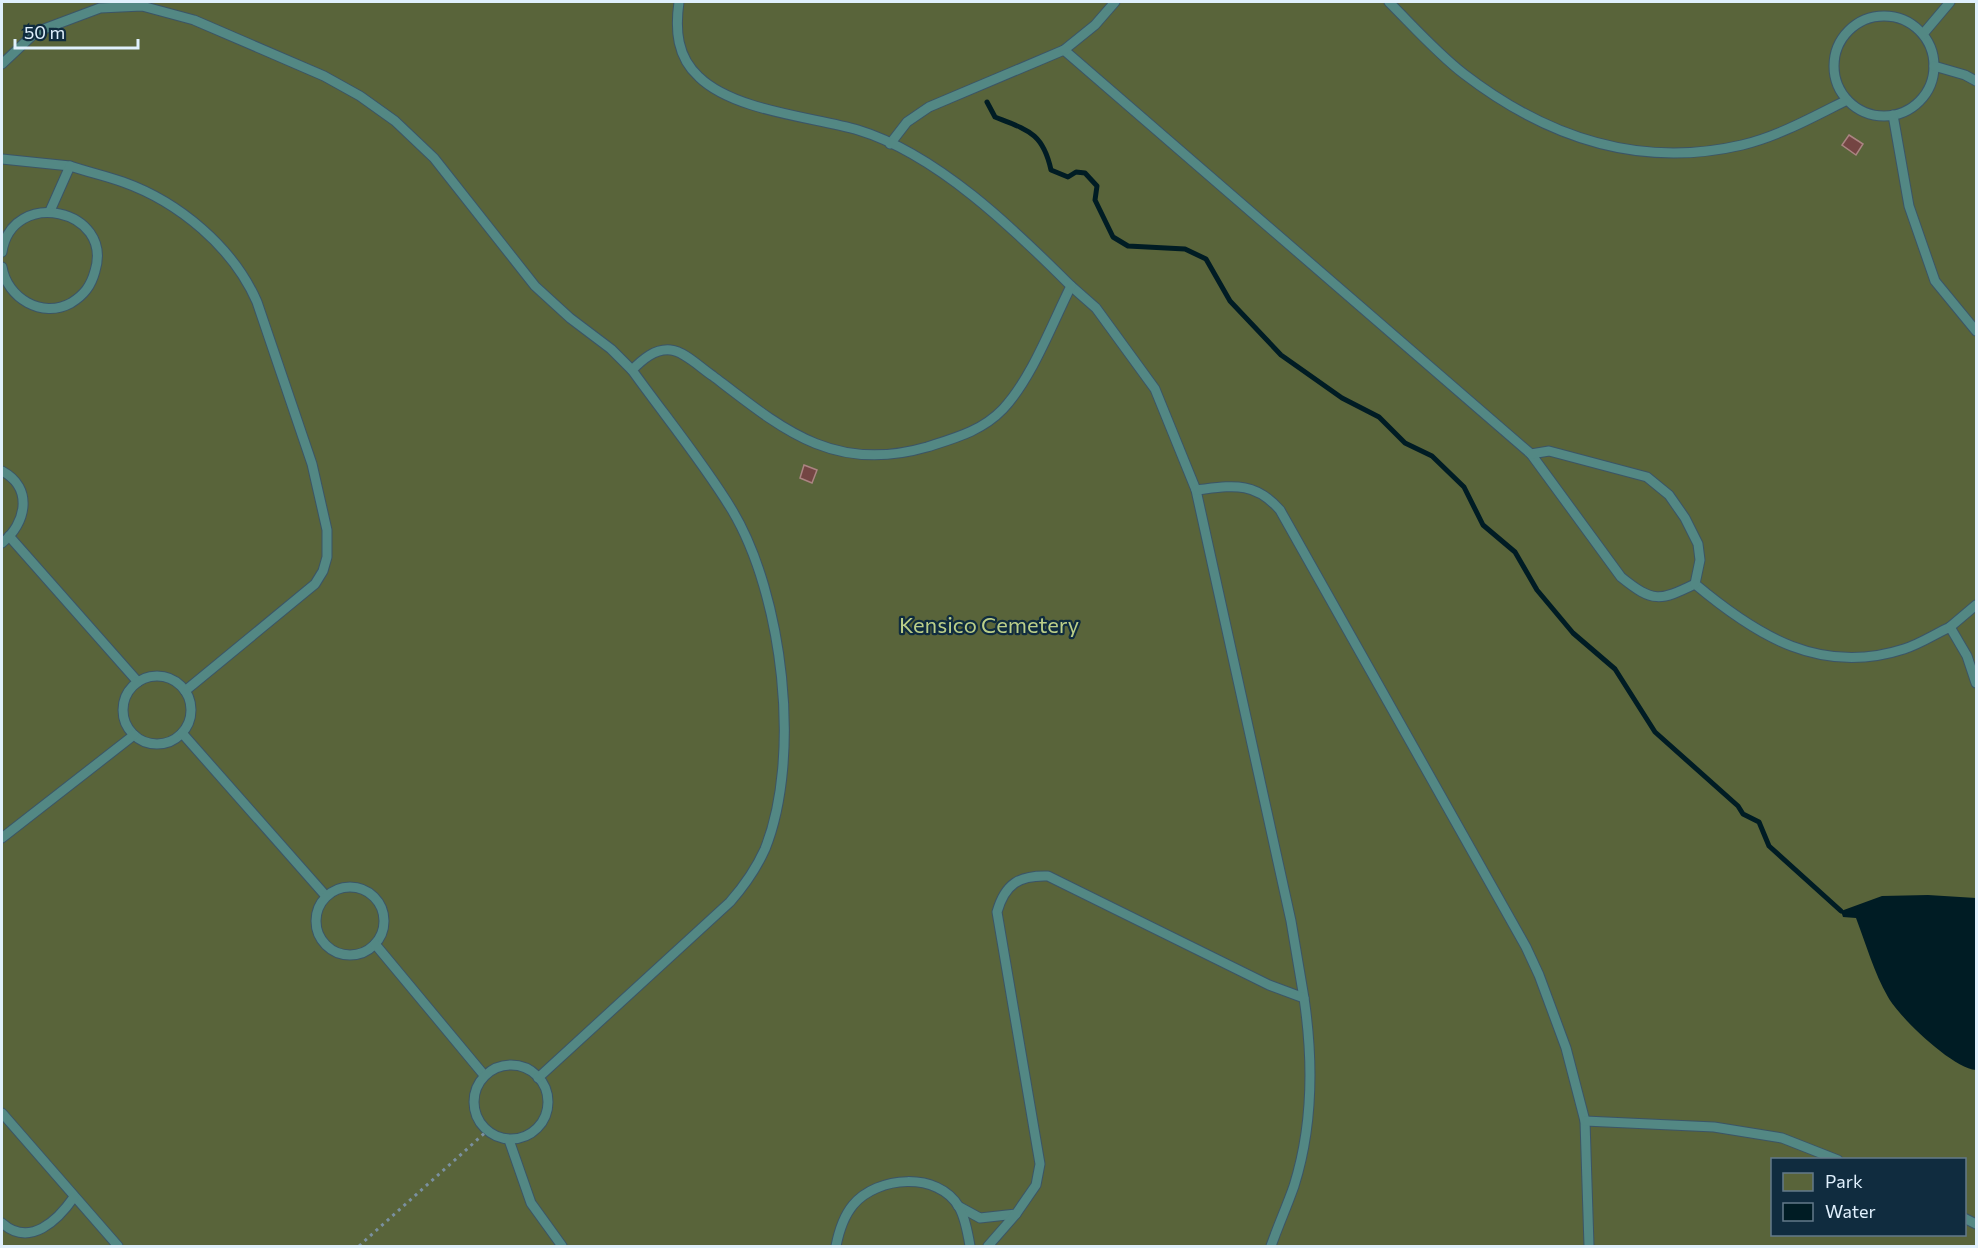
<svg xmlns="http://www.w3.org/2000/svg" width="1978" height="1248" font-family="Commissioner,sans-serif">
	<style>
		.green { fill: #59643a; fill-rule: evenodd }
		.water { fill: #001c24 }
		.lines { fill: none; stroke-linecap: round; stroke-linejoin: round }
		.stream { stroke: #001c24; stroke-width: 5 }
		.building { fill: #744543; stroke: #ab8482; stroke-width: 1.5 }
		.lane-casing { stroke: #3b5567; stroke-width: 11 }
		.path { stroke: #7a90a0; stroke-width: 3; stroke-dasharray: 3 4.5; stroke-linecap: butt }
		.lane { stroke: #538884; stroke-width: 9 }
		.labels { text-anchor: middle; dominant-baseline: central; stroke-width: 4.5; stroke-linejoin: round; paint-order: stroke }
		.park-label { font-size: 22px; fill: #bbce88; stroke: #102c3f }
	</style>
	<rect width="100%" height="100%" fill="#1b374a"/>
	<!-- green -->
	<path class="green" d="M2,2h1974v1244h-1974zM1772,1160h192v74h-192z"/>
	<!-- water -->
	<path class="water" d="M1928,895l48,3v172c-24,-2 -76,-52 -88,-73 -14,-24 -22,-53 -32,-79l-13,-1 -2,-6 41,-15z"/>
	<g class="lines">
		<!-- stream -->
		<path class="stream" d="M987,102l8,15c33,13 48,16 56,53l17,7 8,-5 9,1 12,13 -2,14 18,37 15,9 57,3 21,10 24,42 51,54 61,43 37,19 26,26 27,13 32,31 19,38 32,27 22,38 36,43 42,36 40,63 83,74 5,8 16,8 10,24 72,65"/>
	</g>
	<!-- building -->
	<g class="building">
		<polygon points="1849,135 1863,144 1856,155 1842,145"/>
		<polygon points="804,465 817,470 812,483 800,478"/>
	</g>
	<g class="lines">
		<defs>
			<g id="lane">
				<path d="M1389,2c24,24 48,51 75,72 82,63 175,95 278,71 37,-9 71,-28 105,-45"/>
				<circle cx="1884" cy="66" r="50"/>
				<polyline points="1923,34 1950,2"/>
				<path d="M1064,50l467,404 90,123c32,26 39,24 74,7 62,52 126,92 209,65 16,-5 31,-15 46,-22l17,29 9,27"/>
				<polyline points="2,64 36,32 100,8 142,6 194,20 324,76 360,96 395,121 434,158 535,286 570,318 611,349 632,370"/>
				<polyline points="1934,66 1965,75 1976,81"/>
				<polyline points="1893,115 1909,206 1935,281 1976,331"/>
				<polyline points="890,144 907,122 929,107 1064,50 1095,25 1115,2"/>
				<polyline points="2,159 70,166"/>
				<path d="M50,211l20,-45c18,6 36,10 53,16 56,20 110,65 134,120l55,162 15,66v27l-4,14 -8,13 -130,107"/>
				<path d="M2,252c10,-65 112,-43 93,19 -4,15 -11,24 -24,32 -29,16 -64,-5 -69,-36"/>
				<polyline points="1071,286 1096,308 1155,389 1196,490 1291,921 1304,998"/>
				<polyline points="1531,454 1549,451 1647,477 1669,495 1685,518 1698,544 1700,560 1695,584"/>
				<path d="M2,471c32,17 24,53 0,72"/>
				<path d="M1196,490c35,-4 58,-10 84,20l246,437 13,28 27,73 19,73 4,125"/>
				<polyline points="9,536 138,682"/>
				<polyline points="1950,627 1976,605"/>
				<circle cx="157" cy="710" r="34"/>
				<polyline points="182,733 325,895"/>
				<polyline points="2,838 134,735"/>
				<circle cx="350" cy="921" r="34"/>
				<polyline points="375,944 484,1075"/>
				<circle cx="511" cy="1102" r="37"/>
				<path d="M538,1078l192,-176c14,-16 26,-33 35,-53 37,-92 18,-254 -33,-339 -29,-48 -67,-94 -100,-140 10,-10 23,-22 39,-20 13,1 31,19 42,26 69,53 121,98 214,71 28,-9 55,-16 76,-38 29,-31 49,-85 68,-123 -57,-57 -134,-132 -213,-156 -45,-13 -124,-19 -159,-53 -22,-20 -24,-47 -20,-75"/>
				<polyline points="2,1113 118,1246"/>
				<polyline points="1585,1121 1714,1127 1782,1138 1838,1160"/>
				<polyline points="509,1140 531,1203 562,1246"/>
				<path d="M958,1206l22,12 36,-4 20,-29 4,-21 -43,-252c8,-28 22,-37 51,-36l221,109 35,13c9,61 9,128 -10,188 -7,20 -16,40 -23,60"/>
				<polyline points="1964,1218 1976,1224"/>
				<path d="M2,1223c28,25 56,-3 72,-26"/>
				<path d="M836,1246c3,-15 7,-29 17,-41 24,-29 85,-34 106,2 6,10 9,27 11,39"/>
				<polyline points="988,1246 1016,1214"/>
			</g>
		</defs>
		<!-- lane casing -->
		<use href="#lane" class="lane-casing"/>
		<!-- path -->
		<polyline class="path" points="359,1246 487,1131"/>
		<!-- lane -->
		<use href="#lane" class="lane"/>
	</g>
	<g class="labels">
		<!-- park labels -->
		<g class="park-label">
			<text x="989" y="624">Kensico Cemetery</text>
		</g>
	</g>
	<!-- border -->
	<rect width="1978" height="1248" fill="none" stroke="#e0f0fd" stroke-width="6"/>
	<!-- legend -->
	<rect x="1771" y="1158" width="195" height="78" fill="#102c3f" stroke="#637a8b" stroke-width="1.5"/>
	<rect x="1783" y="1173" width="30" height="18" fill="#59643a" stroke="#637a8b" stroke-width="1.5"/>
	<text x="1825" y="1188" font-size="18" fill="#e0f0fd">Park</text>
	<rect x="1783" y="1203" width="30" height="18" fill="#001c24" stroke="#637a8b" stroke-width="1.5"/>
	<text x="1825" y="1218" font-size="18" fill="#e0f0fd">Water</text>
	<!-- scale -->
	<path d="M15 39v9h123v-9" fill="none" stroke="#e0f0fd" stroke-width="3"/>
	<text x="24" y="39" font-size="18" fill="#e0f0fd" stroke="#102c3f" stroke-width="4.5" paint-order="stroke">50 m</text>
</svg>
